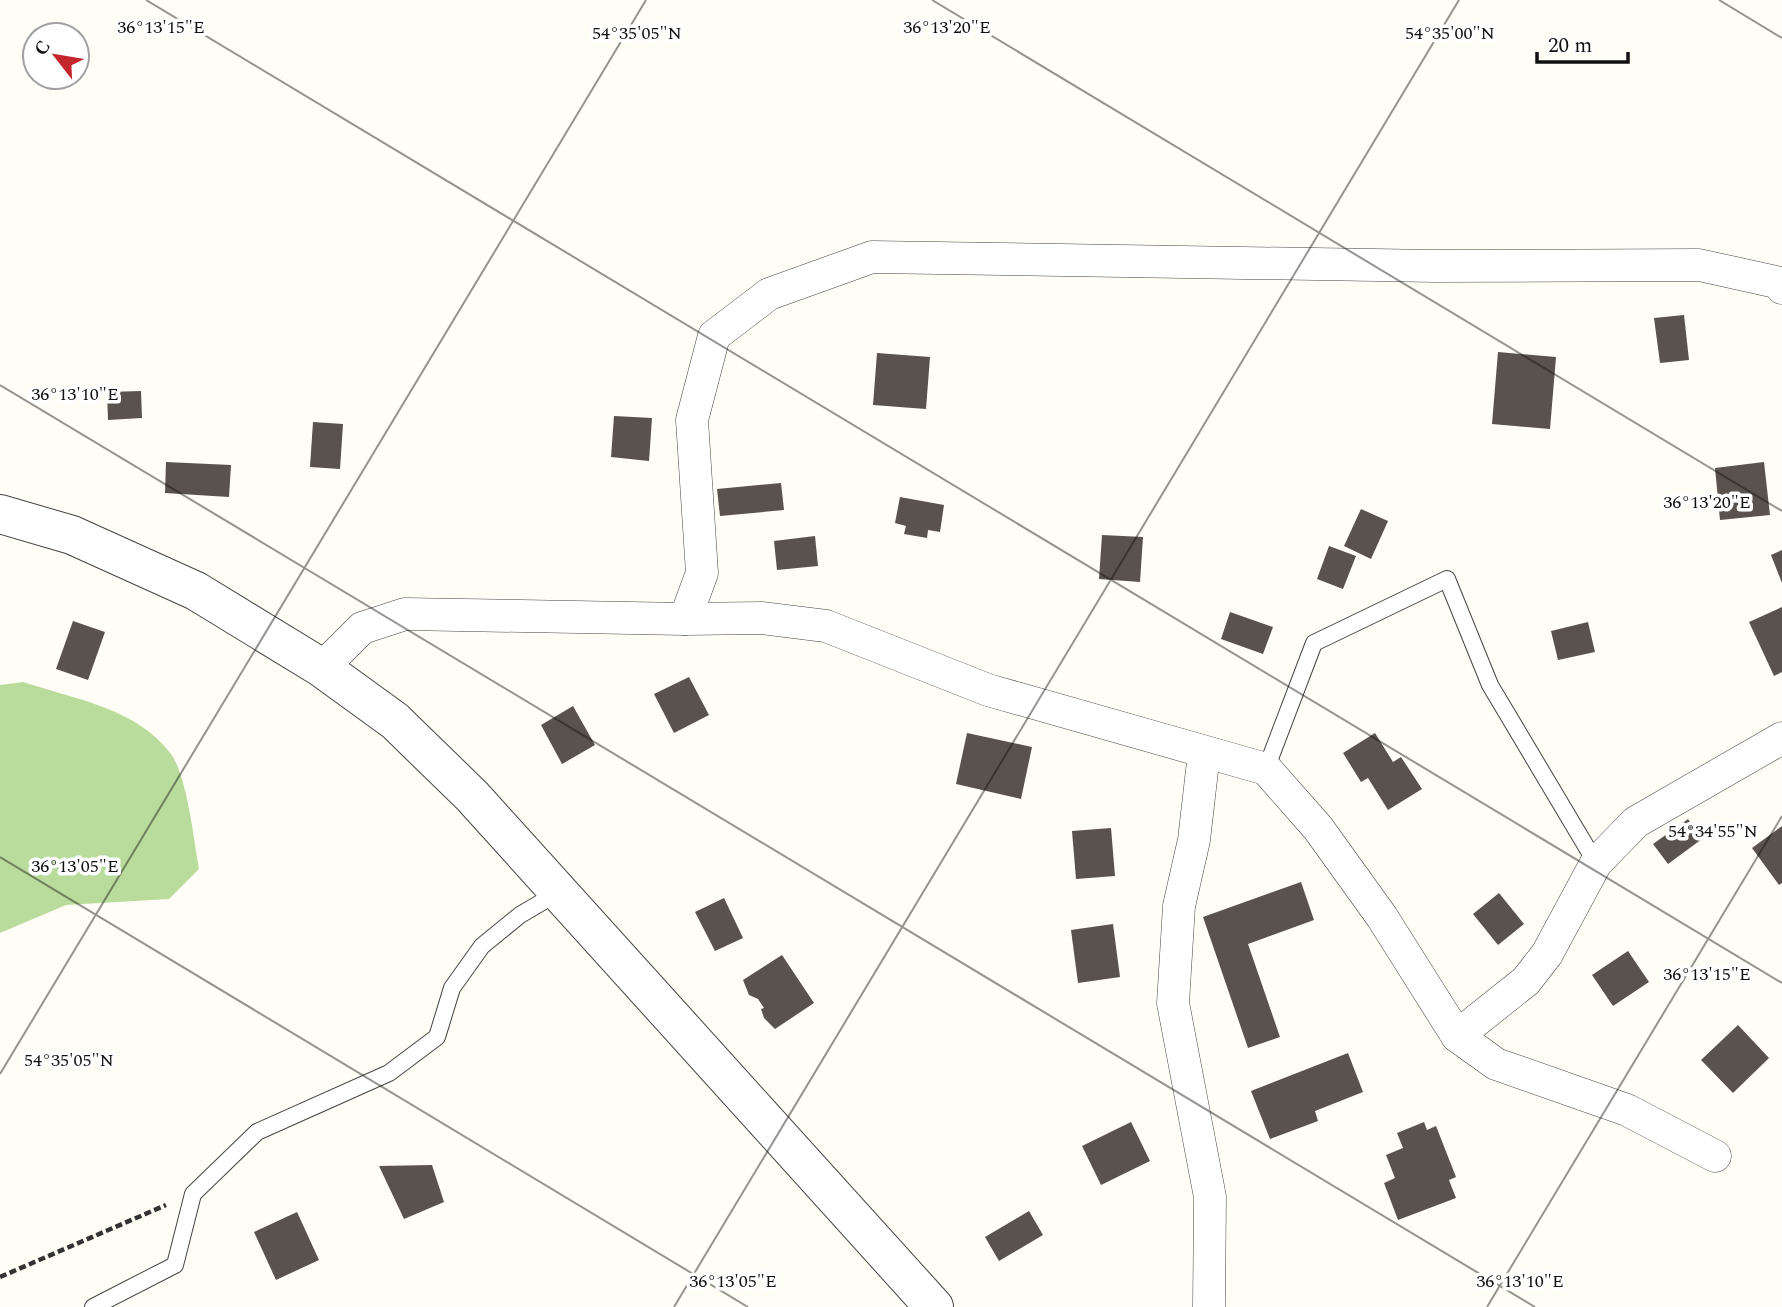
<svg xmlns="http://www.w3.org/2000/svg" width="1782" height="1307" font-family="Spectral,serif">
	<style>
		.forest { fill: #b9dc9c }
		.building { fill: #5a524d }
		.lines { fill: none; stroke-linecap: round; stroke-linejoin: round }
		.service-casing { stroke: #444; stroke-width: 18 }
		.minor-casing { stroke: #444; stroke-width: 33 }
		.tertiary-casing { stroke: #444; stroke-width: 40 }
		.path { stroke: #333; stroke-width: 4.5; stroke-dasharray: 7 3.5; stroke-linecap: butt }
		.service { stroke: #fff; stroke-width: 16 }
		.minor { stroke: #fff; stroke-width: 32 }
		.tertiary { stroke: #fff; stroke-width: 38 }
		.ticks { fill: none; stroke: #111; stroke-width: 2; stroke-opacity: 0.45 }
		.ticks-label { font-size: 18px; text-anchor: middle; fill: #111; stroke: #fff; stroke-width: 7; stroke-linejoin: round; paint-order: stroke }
	</style>
	<rect width="100%" height="100%" fill="#fffdf5"/>
	<!-- forest -->
	<path class="forest" d="M23,682c51,17 114,26 148,72 16,22 23,87 28,115l-30,30 -103,6 -66,28v-248z"/>
	<!-- building -->
	<g class="building">
		<polygon points="1684,315 1689,360 1660,363 1654,318"/>
		<polygon points="1498,352 1556,357 1550,429 1492,424"/>
		<polygon points="877,353 930,357 926,409 873,405"/>
		<polygon points="141,391 142,418 108,420 107,392"/>
		<polygon points="614,416 652,418 649,461 611,457"/>
		<polygon points="313,422 343,424 340,469 310,467"/>
		<polygon points="166,462 231,465 229,497 165,493"/>
		<polygon points="1764,462 1770,515 1720,520 1715,468"/>
		<polygon points="781,483 784,510 720,516 717,489"/>
		<polygon points="900,497 944,505 940,532 928,530 927,538 904,534 906,526 895,523"/>
		<polygon points="1361,509 1388,521 1371,559 1344,546"/>
		<polygon points="1102,535 1143,537 1140,582 1099,579"/>
		<polygon points="815,536 818,566 777,570 774,541"/>
		<polygon points="1329,546 1356,556 1343,589 1317,579"/>
		<polygon points="1782,550 1782,583 1771,555"/>
		<polygon points="1782,607 1782,672 1774,676 1749,622"/>
		<polygon points="1230,612 1273,627 1263,654 1221,639"/>
		<polygon points="73,621 105,632 88,680 56,669"/>
		<polygon points="1588,622 1595,652 1558,660 1551,631"/>
		<polygon points="689,677 709,715 674,733 654,694"/>
		<polygon points="573,706 595,745 562,764 541,725"/>
		<polygon points="967,733 1032,747 1021,799 956,784"/>
		<polygon points="1375,733 1393,762 1401,757 1422,789 1388,810 1368,778 1361,782 1343,753"/>
		<polygon points="1688,819 1702,839 1668,864 1653,844"/>
		<polygon points="1782,826 1782,883 1779,885 1752,848"/>
		<polygon points="1111,828 1115,876 1076,879 1072,831"/>
		<polygon points="1301,882 1314,920 1248,944 1280,1037 1248,1048 1203,917"/>
		<polygon points="1499,893 1524,924 1498,945 1473,914"/>
		<polygon points="724,898 743,938 715,951 695,912"/>
		<polygon points="1113,924 1120,977 1078,983 1071,930"/>
		<polygon points="1628,951 1649,982 1613,1006 1592,975"/>
		<polygon points="782,955 814,1003 775,1029 764,1018 761,1009 764,1008 758,999 749,995 743,980"/>
		<polygon points="1738,1025 1769,1058 1733,1093 1701,1060"/>
		<polygon points="1348,1053 1363,1092 1315,1111 1318,1121 1270,1139 1251,1091"/>
		<polygon points="1131,1122 1150,1161 1101,1185 1082,1146"/>
		<polygon points="1424,1122 1427,1130 1436,1126 1456,1177 1449,1180 1456,1198 1398,1220 1384,1183 1395,1178 1386,1155 1403,1148 1397,1133"/>
		<polygon points="432,1165 444,1202 404,1219 379,1166"/>
		<polygon points="1029,1211 1043,1235 999,1261 985,1237"/>
		<polygon points="297,1212 319,1260 276,1280 254,1232"/>
	</g>
	<g class="lines">
		<defs>
			<g id="service">
				<polyline points="1266,769 1314,643 1447,579 1490,685 1596,863"/>
				<polyline points="93,1307 175,1265 193,1194 257,1132 389,1073 437,1037 452,988 482,946 520,915 559,892"/>
			</g>
			<g id="minor">
				<polyline points="685,619 702,573 692,420 714,336 769,294 872,257 1435,266 1699,265 1780,283 1782,288"/>
				<polyline points="322,668 362,628 405,614 685,619 761,618 826,626 988,690 1266,769 1318,828 1382,917 1457,1036"/>
				<polyline points="1204,753 1194,840 1179,906 1173,1003 1210,1197 1209,1307"/>
				<polyline points="1715,1156 1627,1110 1496,1064 1457,1036 1526,981 1547,954 1596,863 1636,822 1782,738"/>
			</g>
			<polyline id="tertiary" points="0,514 72,535 196,591 322,668 395,721 472,796 934,1307"/>
		</defs>
		<!-- service casing -->
		<use href="#service" class="service-casing"/>
		<!-- minor casing -->
		<use href="#minor" class="minor-casing"/>
		<!-- tertiary casing -->
		<use href="#tertiary" class="tertiary-casing"/>
		<!-- path -->
		<polyline class="path" points="0,1277 166,1205"/>
		<!-- service -->
		<use href="#service" class="service"/>
		<!-- minor -->
		<use href="#minor" class="minor"/>
		<!-- tertiary -->
		<use href="#tertiary" class="tertiary"/>
	</g>
	<!-- ticks -->
	<path class="ticks" d="M146,0l1636,983M932,0l850,511M1719,0l63,38M0,385l1535,922M0,857l748,450M0,1074l646,-1074M674,1307l785,-1307M1487,1307l295,-491"/>
	<g class="ticks-label">
		<text x="161" y="33">36°13'15"E</text>
		<text x="947" y="33">36°13'20"E</text>
		<text x="637" y="39">54°35'05"N</text>
		<text x="1450" y="39">54°35'00"N</text>
		<text x="75" y="400">36°13'10"E</text>
		<text x="1707" y="508">36°13'20"E</text>
		<text x="1713" y="837">54°34'55"N</text>
		<text x="75" y="872">36°13'05"E</text>
		<text x="1707" y="980">36°13'15"E</text>
		<text x="69" y="1066">54°35'05"N</text>
		<text x="733" y="1287">36°13'05"E</text>
		<text x="1520" y="1287">36°13'10"E</text>
	</g>
	<!-- north arrow -->
	<g transform="translate(56 56) rotate(301)"><circle r="33" fill="#ffffff" stroke="#a0a0a0" stroke-width="2"/>
	<path d="M0-5L12 26L0 18L-12 26Z" fill="#c4262e"/>
	<text y="-10" font-size="19" font-weight="bold" text-anchor="middle" fill="#111111">С</text>
	</g>
	<!-- scale -->
	<path d="M1537 52v10h91v-10" fill="none" stroke="#111111" stroke-width="3.5"/>
	<text x="1548" y="52" font-size="21" fill="#111111" stroke="#ffffff" stroke-width="5" paint-order="stroke">20 m</text>
</svg>
